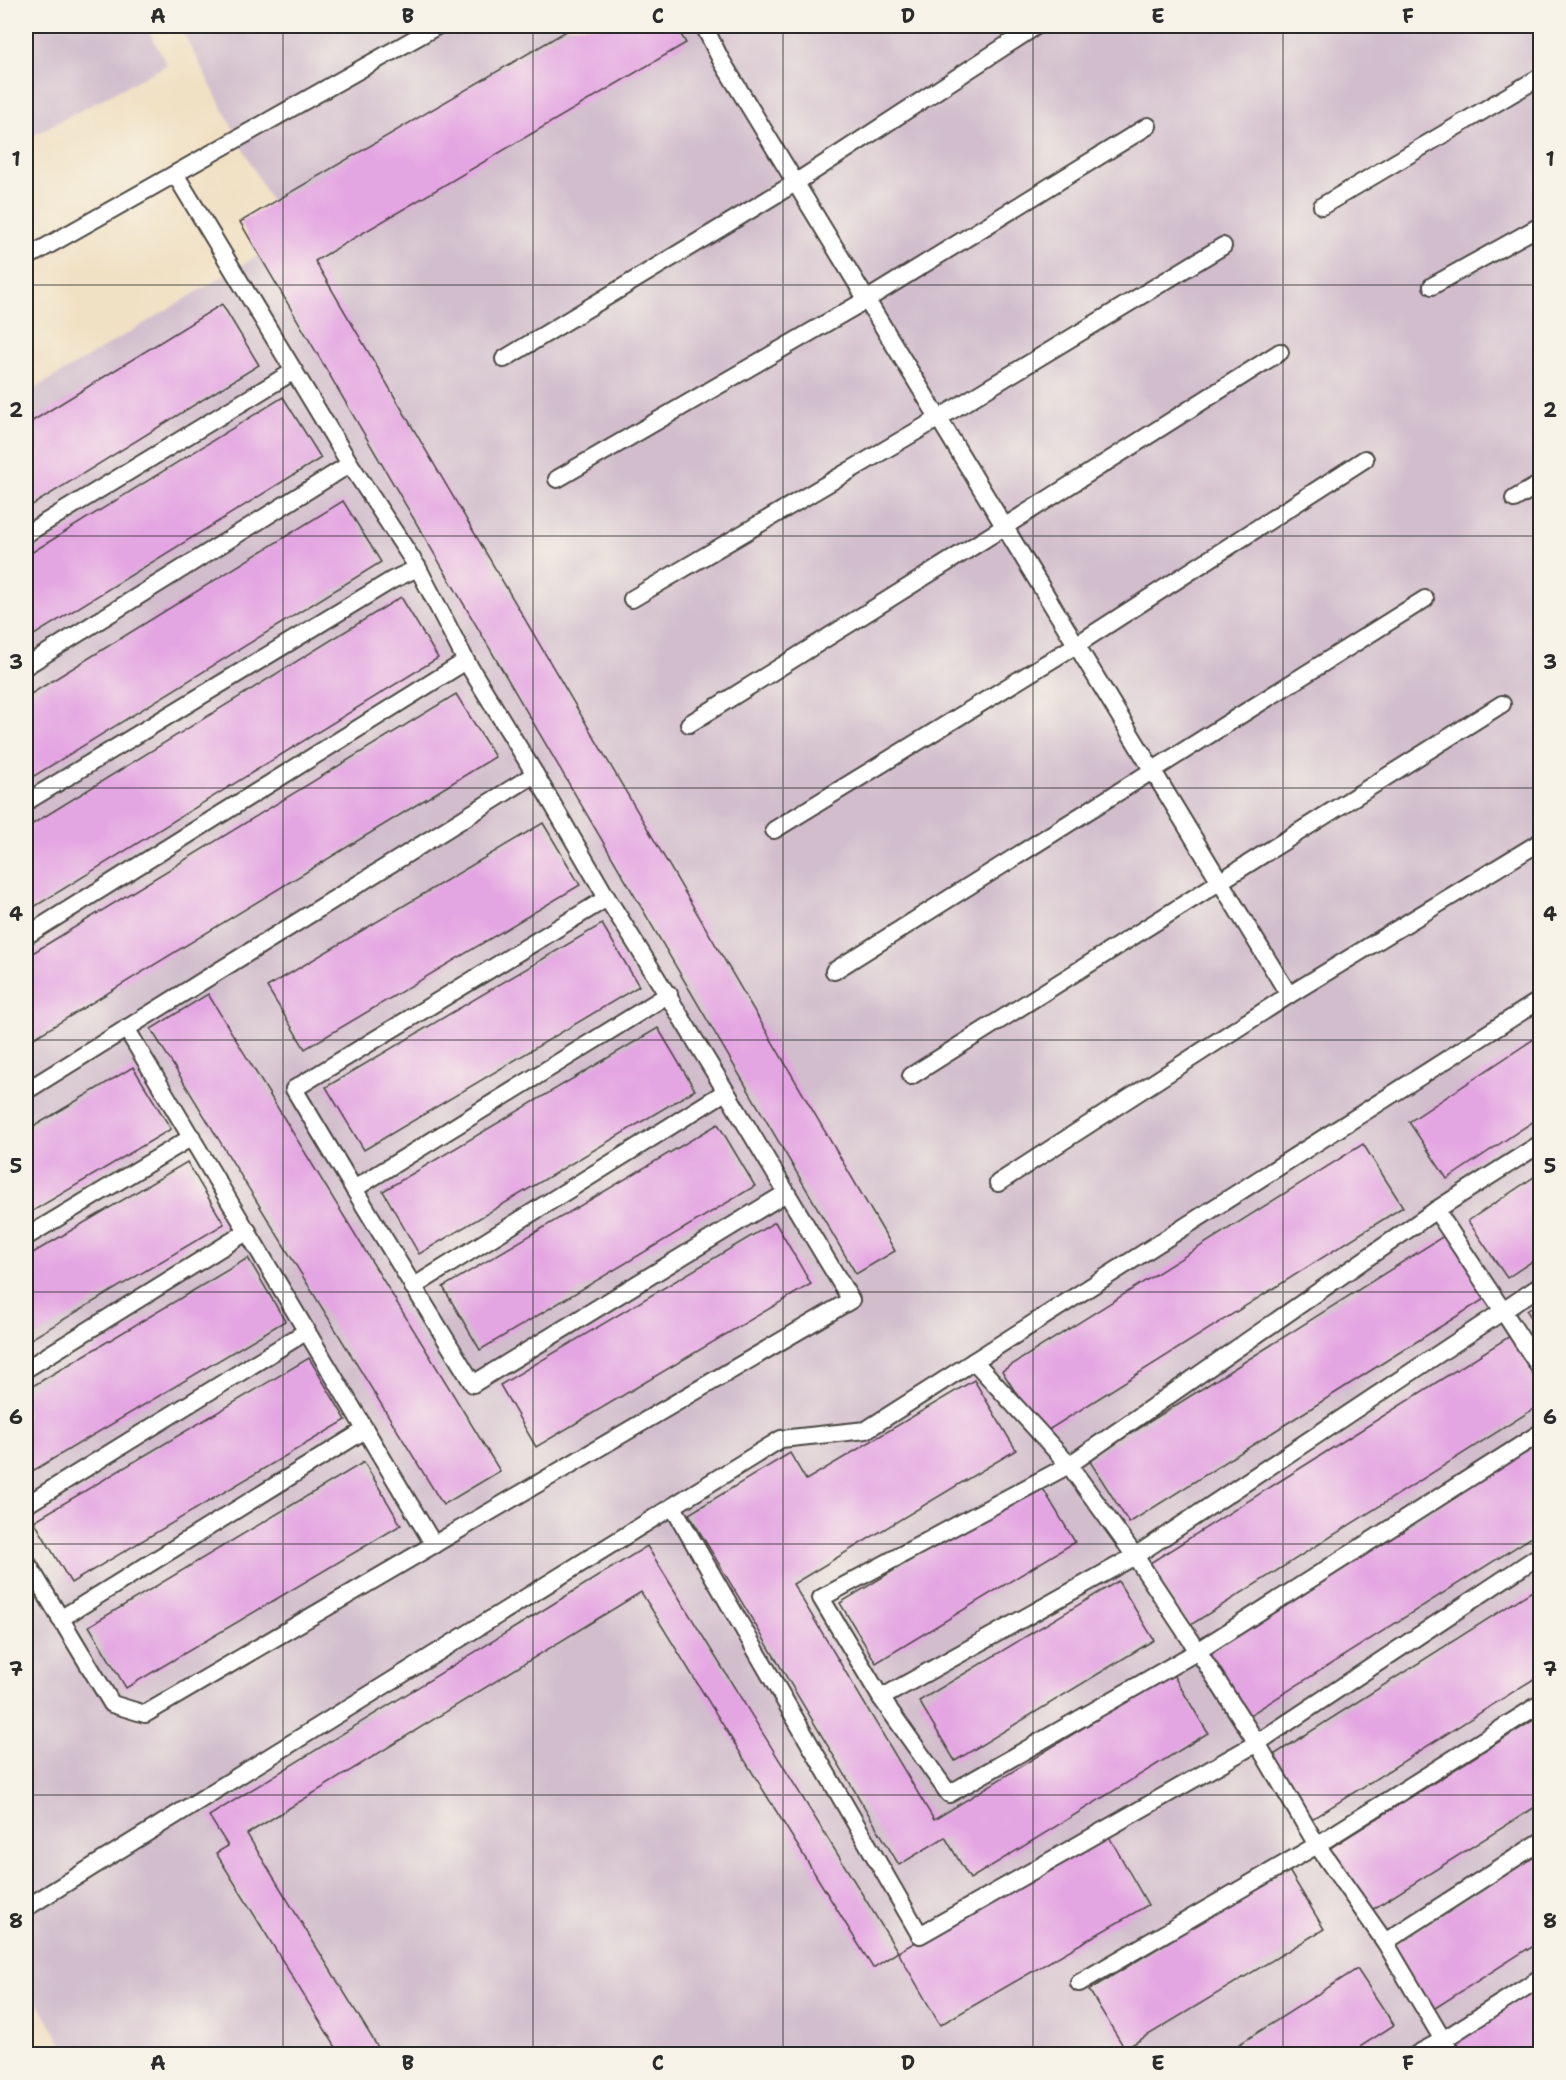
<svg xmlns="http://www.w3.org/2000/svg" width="1566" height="2080" font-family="'Shantell Sans',sans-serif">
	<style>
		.industrial { fill: #d1bdcc }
		.building { fill: #e4a6e2 }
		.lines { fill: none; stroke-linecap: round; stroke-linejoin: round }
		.service-casing { stroke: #494642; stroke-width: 20 }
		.service { stroke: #fff; stroke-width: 16 }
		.grid { fill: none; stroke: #2b2b2b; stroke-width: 1.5; stroke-opacity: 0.55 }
		.neatline { fill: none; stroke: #2b2b2b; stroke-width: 2 }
		.grid-label { font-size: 20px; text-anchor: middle; font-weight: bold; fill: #2b2b2b }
	</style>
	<rect width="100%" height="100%" fill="#f7f3e8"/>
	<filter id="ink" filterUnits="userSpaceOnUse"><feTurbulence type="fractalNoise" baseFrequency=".0167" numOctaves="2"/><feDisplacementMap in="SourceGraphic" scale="12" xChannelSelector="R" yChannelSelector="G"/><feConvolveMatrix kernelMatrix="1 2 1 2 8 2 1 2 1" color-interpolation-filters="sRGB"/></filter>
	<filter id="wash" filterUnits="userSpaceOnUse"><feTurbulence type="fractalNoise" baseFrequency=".008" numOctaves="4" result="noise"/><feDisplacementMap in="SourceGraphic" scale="24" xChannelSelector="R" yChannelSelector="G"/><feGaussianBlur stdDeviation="1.35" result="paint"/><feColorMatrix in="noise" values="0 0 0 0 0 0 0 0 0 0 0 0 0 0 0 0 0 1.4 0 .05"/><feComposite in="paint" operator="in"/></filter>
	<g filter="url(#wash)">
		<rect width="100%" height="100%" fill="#f1e1c4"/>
		<!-- industrial -->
		<g class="industrial">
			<polygon points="26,26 146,26 167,65 26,139"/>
			<polygon points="180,26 1540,26 1540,2054 68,2054 26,1983 26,394 289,237"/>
		</g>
		<g id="blocks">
			<!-- building -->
			<g class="building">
				<polygon points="575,26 676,26 686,43 315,261 895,1251 856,1274 240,222"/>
				<polygon points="222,304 259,365 26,509 26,425"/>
				<polygon points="283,397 321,458 26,640 26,556"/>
				<polygon points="343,501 381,562 26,781 26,697"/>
				<polygon points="401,597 438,658 26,912 26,828"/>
				<polygon points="456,694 495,757 26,1043 26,957"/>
				<polygon points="543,823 580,885 305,1049 267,987"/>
				<polygon points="602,924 639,986 364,1150 326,1087"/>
				<polygon points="208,994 500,1471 443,1505 151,1029"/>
				<polygon points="658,1028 695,1090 419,1254 383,1191"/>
				<polygon points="1540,1035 1540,1117 1447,1179 1409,1122"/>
				<polygon points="133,1067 171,1129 26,1215 26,1131"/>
				<polygon points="718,1124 755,1186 480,1350 443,1287"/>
				<polygon points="1363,1144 1403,1207 1042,1434 1002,1371"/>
				<polygon points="187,1162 224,1224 26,1342 26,1257"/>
				<polygon points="1540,1173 1540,1256 1507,1278 1468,1221"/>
				<polygon points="775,1222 811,1284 536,1447 500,1385"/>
				<polygon points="1450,1232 1489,1296 1129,1523 1089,1460"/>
				<polygon points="248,1258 285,1321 26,1475 26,1390"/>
				<polygon points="1540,1302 1540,1332 1527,1311"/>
				<polygon points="1510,1336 1540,1384 1540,1405 1189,1626 1150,1563"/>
				<polygon points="309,1358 346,1420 71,1583 34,1521"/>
				<polygon points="974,1380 1016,1450 793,1584 934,1820 1172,1673 1208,1733 970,1879 945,1837 899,1865 689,1514 790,1453 806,1480"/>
				<polygon points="1540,1444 1540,1532 1245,1718 1206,1655"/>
				<polygon points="364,1462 401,1525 126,1688 89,1626"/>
				<polygon points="1039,1482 1075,1542 876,1663 840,1603"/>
				<polygon points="647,1546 898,1952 873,1968 641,1592 247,1834 382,2054 340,2054 216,1853 228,1846 209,1816"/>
				<polygon points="1118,1581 1154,1640 955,1761 919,1701"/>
				<polygon points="1540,1586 1540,1675 1312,1819 1272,1756"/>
				<polygon points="1540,1716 1540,1804 1367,1913 1327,1850"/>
				<polygon points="1107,1833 1148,1905 940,2025 898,1952"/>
				<polygon points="1540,1853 1540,1941 1429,2012 1389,1949"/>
				<polygon points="1288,1869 1324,1929 1125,2049 1089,1990"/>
				<polygon points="1357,1969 1394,2025 1349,2054 1224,2054"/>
				<polygon points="1540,1986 1540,2054 1458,2054 1450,2043"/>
			</g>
		</g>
	</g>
	<g filter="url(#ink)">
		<use href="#blocks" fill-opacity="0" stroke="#494642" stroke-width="1.5"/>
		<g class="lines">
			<defs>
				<g id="service">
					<polyline points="704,26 721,60 1289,995"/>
					<polyline points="1322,206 1540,77"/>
					<polyline points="26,258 437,26"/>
					<polyline points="1432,286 1540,226"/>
					<polyline points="504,359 795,183 1036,26"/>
					<polyline points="557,479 866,300 1148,126"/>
					<polyline points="1514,499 1540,484"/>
					<polyline points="26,534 294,371 175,174"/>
					<polyline points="632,599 939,418 1223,246"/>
					<polyline points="26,666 350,464"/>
					<polyline points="689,724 1004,527 1280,352"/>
					<polyline points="535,774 607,898"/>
					<polyline points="26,802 392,580 418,568"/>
					<polyline points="774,830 1076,645 1365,459"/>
					<polyline points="26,936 466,661"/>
					<polyline points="834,971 1425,599"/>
					<polyline points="126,1028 434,1545"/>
					<polyline points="911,1076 1502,704"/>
					<polyline points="26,1091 535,774 466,661 418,568 350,464 294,371"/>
					<polyline points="1540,1144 1436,1210 1503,1311 1540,1286"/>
					<polyline points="998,1183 1289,995 1540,842"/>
					<polyline points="354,1189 473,1384 786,1193"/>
					<polyline points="26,1237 192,1137"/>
					<polyline points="413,1287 725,1092"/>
					<polyline points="974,1361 1069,1465 821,1598 881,1698 1135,1556 1503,1311 1540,1368"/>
					<polyline points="26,1369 248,1231"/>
					<polyline points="1540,1433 1198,1651 1257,1743 1540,1555"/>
					<polyline points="26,1505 307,1331"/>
					<polyline points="673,1507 920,1935 1257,1743 1317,1845 1079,1983"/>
					<path d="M26,1561l86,143 33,10 706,-414c-81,-134 -160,-270 -244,-402l-313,191 60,100 315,-195"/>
					<polyline points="60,1619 365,1430"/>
					<polyline points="881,1698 949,1794 1198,1651 1135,1556 1069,1465 1436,1210"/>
					<polyline points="1540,1704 1317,1845 1385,1942 1540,1842"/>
					<polyline points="26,1908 781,1439 866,1430 1540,1000"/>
					<polyline points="1385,1942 1443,2040 1417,2054"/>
					<polyline points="1452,2054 1443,2040 1540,1978"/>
				</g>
			</defs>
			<!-- service casing -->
			<use href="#service" class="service-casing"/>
			<!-- service -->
			<use href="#service" class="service"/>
		</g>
	</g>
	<!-- grid -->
	<path class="grid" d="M283,26v2028M533,26v2028M783,26v2028M1033,26v2028M1283,26v2028M26,285h1514M26,536h1514M26,788h1514M26,1040h1514M26,1292h1514M26,1544h1514M26,1795h1514"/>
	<!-- margin -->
	<rect width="1566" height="2080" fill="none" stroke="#f7f3e8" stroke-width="66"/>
	<rect x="33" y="33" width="1500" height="2014" class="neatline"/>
	<g class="grid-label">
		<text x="158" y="23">A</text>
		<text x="408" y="23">B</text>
		<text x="658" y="23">C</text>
		<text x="908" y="23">D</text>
		<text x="1158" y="23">E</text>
		<text x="1408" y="23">F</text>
		<text x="16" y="166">1</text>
		<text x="1550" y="166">1</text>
		<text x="16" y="417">2</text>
		<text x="1550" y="417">2</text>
		<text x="16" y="669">3</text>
		<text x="1550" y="669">3</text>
		<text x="16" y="921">4</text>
		<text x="1550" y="921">4</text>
		<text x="16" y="1173">5</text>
		<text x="1550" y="1173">5</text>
		<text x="16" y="1424">6</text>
		<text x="1550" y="1424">6</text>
		<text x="16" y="1676">7</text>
		<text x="1550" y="1676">7</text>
		<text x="16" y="1928">8</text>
		<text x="1550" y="1928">8</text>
		<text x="158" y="2070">A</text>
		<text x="408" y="2070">B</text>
		<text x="658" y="2070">C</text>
		<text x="908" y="2070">D</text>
		<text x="1158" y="2070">E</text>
		<text x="1408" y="2070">F</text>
	</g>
</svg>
